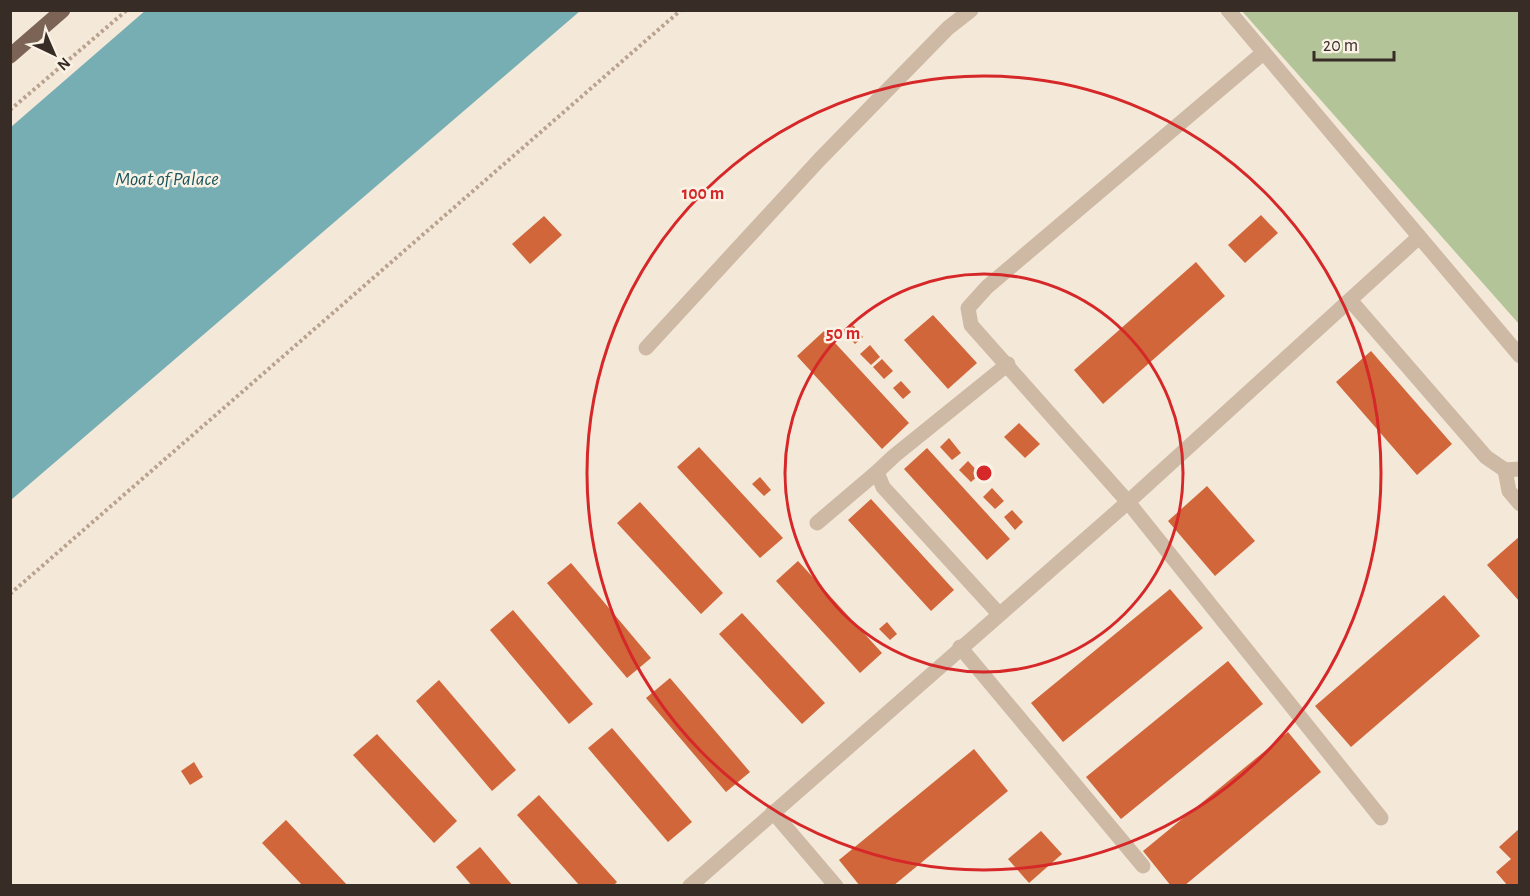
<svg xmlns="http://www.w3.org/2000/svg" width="1530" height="896" font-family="'Alegreya Sans',sans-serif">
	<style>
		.green { fill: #b3c498 }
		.water { fill: #76aeb3 }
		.building { fill: #d0663a }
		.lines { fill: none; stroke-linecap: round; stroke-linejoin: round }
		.path { stroke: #b9a38e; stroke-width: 4; stroke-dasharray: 3 3; stroke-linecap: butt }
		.minor { stroke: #cdb9a4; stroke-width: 15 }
		.major { stroke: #7b6456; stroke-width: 15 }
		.ring { fill: none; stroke: #d62828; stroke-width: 3 }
		.labels { text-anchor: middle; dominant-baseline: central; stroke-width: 5; stroke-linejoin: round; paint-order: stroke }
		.water-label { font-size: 20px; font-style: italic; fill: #18555d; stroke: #fbf2e6 }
		.centre { fill: #d62828; stroke: #fbf2e6; stroke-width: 3 }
		.ring-label { font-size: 18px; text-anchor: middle; font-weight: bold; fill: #d62828; stroke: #fbf2e6; stroke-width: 5; stroke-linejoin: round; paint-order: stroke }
	</style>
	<rect width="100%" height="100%" fill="#f4e8d9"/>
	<!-- green -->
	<polygon class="green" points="1242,11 1519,11 1519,324"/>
	<!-- water -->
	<polygon class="water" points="146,10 580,11 11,500 11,127"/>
	<!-- building -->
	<g class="building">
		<polygon points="1261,215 1278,233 1245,263 1228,245"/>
		<polygon points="544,216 562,235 530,264 512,244"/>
		<polygon points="1196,262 1225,296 1103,404 1074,370"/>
		<polygon points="933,315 977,363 948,389 904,340"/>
		<polygon points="853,325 863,337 855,344 845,333"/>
		<polygon points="824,331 909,423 882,449 797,356"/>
		<polygon points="870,345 880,357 871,365 860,354"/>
		<polygon points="1371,351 1452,444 1417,475 1336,382"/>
		<polygon points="882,359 893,371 884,379 873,367"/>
		<polygon points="901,381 911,392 903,399 893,388"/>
		<polygon points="1019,423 1040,444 1025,458 1004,437"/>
		<polygon points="949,438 961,453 952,460 940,447"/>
		<polygon points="699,447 783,538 760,558 677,467"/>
		<polygon points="927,448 1010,539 987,560 904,469"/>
		<polygon points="968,461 980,474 971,482 959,470"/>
		<polygon points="760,477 771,490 764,496 752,484"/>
		<polygon points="1207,486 1255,541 1215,576 1168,521"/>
		<polygon points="992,488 1004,501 995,509 983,497"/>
		<polygon points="871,499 954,590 931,611 848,520"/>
		<polygon points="640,502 723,593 701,614 617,523"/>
		<polygon points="1012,510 1023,522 1015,530 1004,517"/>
		<polygon points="1520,536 1520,602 1487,565"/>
		<polygon points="798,561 882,653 860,673 776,581"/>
		<polygon points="571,563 651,658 627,678 547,583"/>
		<polygon points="1170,589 1203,628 1063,742 1031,703"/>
		<polygon points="1444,595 1480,636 1351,747 1315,706"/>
		<polygon points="513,610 593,704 569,724 490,630"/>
		<polygon points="742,613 825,703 802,724 719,634"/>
		<polygon points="887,622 897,634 890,640 879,629"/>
		<polygon points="1228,661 1263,704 1121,819 1086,777"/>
		<polygon points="670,678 750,772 726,792 646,698"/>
		<polygon points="439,680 516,770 492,791 416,701"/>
		<polygon points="612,728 692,822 668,842 588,748"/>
		<polygon points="1288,732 1321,772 1184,886 1171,886 1143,851"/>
		<polygon points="377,734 457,821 434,843 353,755"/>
		<polygon points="974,749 1008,791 893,886 860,886 839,860"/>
		<polygon points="194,762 203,777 190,785 181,771"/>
		<polygon points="539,795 617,882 613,886 580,886 517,815"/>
		<polygon points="286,820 348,886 303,886 262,843"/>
		<polygon points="1520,828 1520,886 1508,886 1496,872 1511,859 1499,847"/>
		<polygon points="1041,831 1062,854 1029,883 1008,859"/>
		<polygon points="480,847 513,886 472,886 456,867"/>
	</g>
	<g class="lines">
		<!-- path -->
		<g class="path">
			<polyline points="10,110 127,10"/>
			<polyline points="10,594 681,10"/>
		</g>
		<!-- minor -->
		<g class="minor">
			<polyline points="1228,10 1520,356"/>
			<polyline points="1263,53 987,287 968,308 971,325 1128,502 1381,818"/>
			<polyline points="1350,300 1486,457 1505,470 1520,469"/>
			<polyline points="646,348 820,159 948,28 971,10"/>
			<polyline points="1505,470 1509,491 1520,504"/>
			<polyline points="817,523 877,472"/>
			<polyline points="999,614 883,487 877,472 894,456 1008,364"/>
			<polyline points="960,647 1143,866"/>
			<polyline points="773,812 836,886"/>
			<polyline points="690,886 1128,502 1419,237"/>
		</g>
		<!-- major -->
		<polyline class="major" points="10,56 63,10"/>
	</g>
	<!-- distance rings -->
	<g class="ring">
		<circle cx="984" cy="473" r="199"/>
		<circle cx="984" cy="473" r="397"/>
	</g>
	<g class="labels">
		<!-- water labels -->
		<g class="water-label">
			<text x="167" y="179">Moat of Palace</text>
		</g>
	</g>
	<circle cx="984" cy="473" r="9" class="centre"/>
	<g class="ring-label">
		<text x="703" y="199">100 m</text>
		<text x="843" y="339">50 m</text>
	</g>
	<!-- border -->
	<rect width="1530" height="896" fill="none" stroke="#382d26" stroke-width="24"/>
	<!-- north arrow -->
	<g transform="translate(54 54) rotate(136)" stroke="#fbf2e6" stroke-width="4.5" paint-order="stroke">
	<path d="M0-4.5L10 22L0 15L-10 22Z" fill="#382d26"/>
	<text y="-9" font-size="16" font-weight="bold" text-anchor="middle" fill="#382d26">N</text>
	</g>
	<!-- scale -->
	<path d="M1314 51v9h80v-9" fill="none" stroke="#382d26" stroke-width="3"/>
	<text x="1323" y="51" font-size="18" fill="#382d26" stroke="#fbf2e6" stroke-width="4.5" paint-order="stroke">20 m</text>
</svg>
